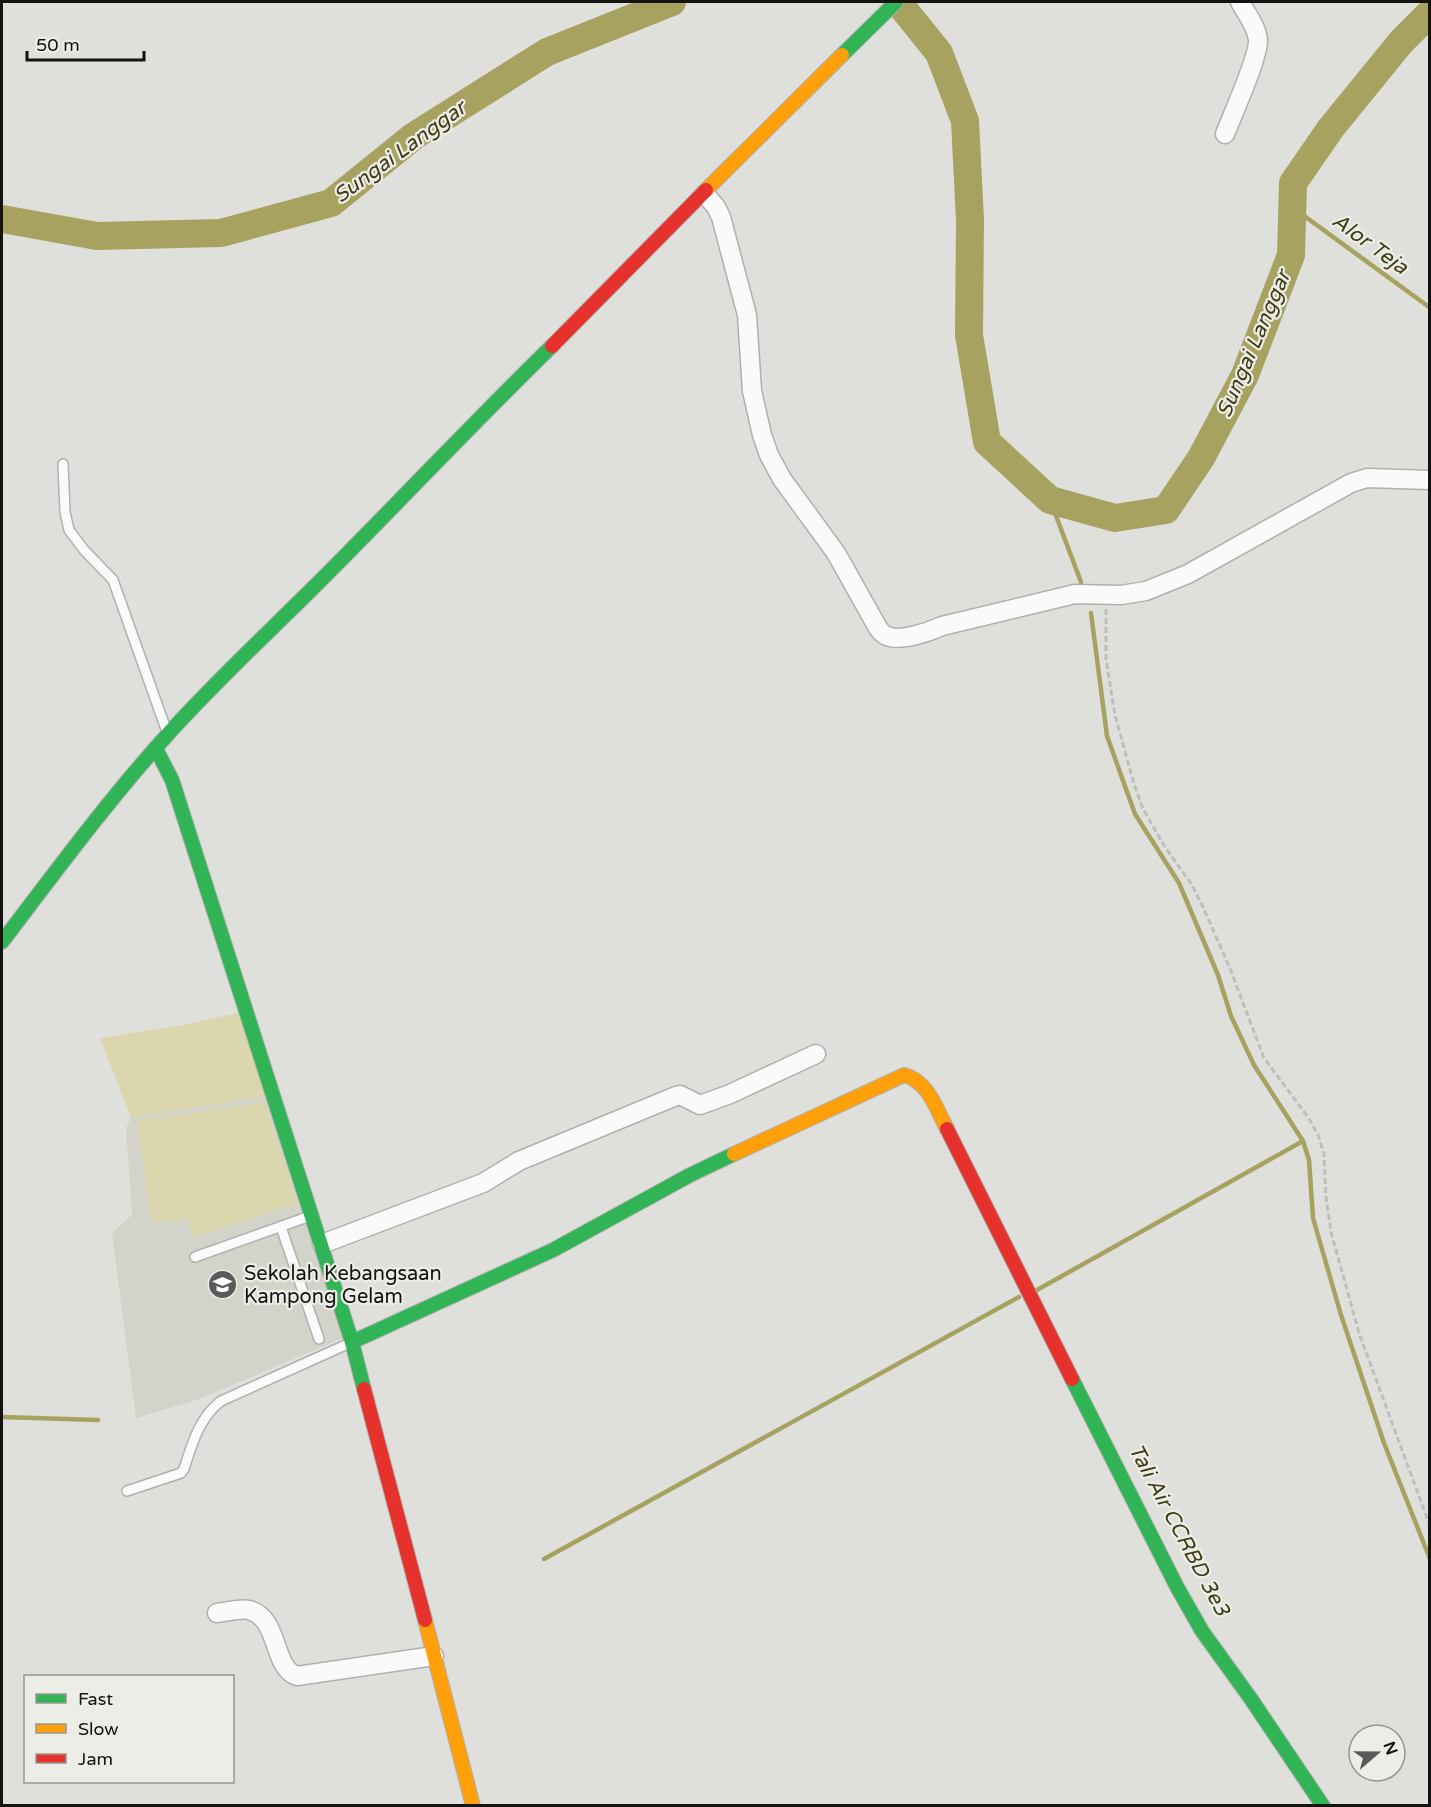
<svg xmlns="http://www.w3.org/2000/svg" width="1431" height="1807" font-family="'Varela Round',sans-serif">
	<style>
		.built { fill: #d3d3ca }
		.green { fill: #dad7ae }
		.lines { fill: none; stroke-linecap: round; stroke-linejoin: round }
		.stream { stroke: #a7a25f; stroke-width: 4.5 }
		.river { stroke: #a7a25f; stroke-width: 28 }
		.lane-casing { stroke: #b0b0ae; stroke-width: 12 }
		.street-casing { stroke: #b0b0ae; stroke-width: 21 }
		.fast-casing { stroke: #b0b0ae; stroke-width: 16 }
		.slow-casing { stroke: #b0b0ae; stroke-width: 16 }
		.jam-casing { stroke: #b0b0ae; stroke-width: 16 }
		.path { stroke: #bebebd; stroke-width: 3; stroke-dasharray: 6 3; stroke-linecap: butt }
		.lane { stroke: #fafafa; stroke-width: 9 }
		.street { stroke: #fafafa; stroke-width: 18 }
		.fast { stroke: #30b455; stroke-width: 14 }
		.slow { stroke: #ff9f0a; stroke-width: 14 }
		.jam { stroke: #e5322d; stroke-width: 14 }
		.labels { text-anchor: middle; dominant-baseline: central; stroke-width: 4.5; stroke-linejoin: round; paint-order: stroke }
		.poi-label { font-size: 20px; fill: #131311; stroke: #edede8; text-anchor: start }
		.water-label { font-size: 21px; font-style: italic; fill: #3f3c15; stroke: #edede8 }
	</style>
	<rect width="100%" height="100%" fill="#dfdfdc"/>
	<!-- built -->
	<polygon class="built" points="268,1096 345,1337 197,1400 136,1418 112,1233 132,1215 126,1128 131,1118"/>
	<!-- green -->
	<g class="green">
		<polygon points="240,1012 268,1096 131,1118 100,1038 189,1024"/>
		<polygon points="264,1102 298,1203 194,1238 187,1218 152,1223 137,1121"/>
	</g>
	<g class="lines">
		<!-- stream -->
		<g class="stream">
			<polyline points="1292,207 1429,307"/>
			<polyline points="1050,500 1081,582"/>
			<polyline points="1091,613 1107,736 1135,814 1179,883 1218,975 1231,1016 1254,1065 1303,1141 1309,1160 1313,1218 1341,1315 1384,1443 1430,1559"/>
			<polyline points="1037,1290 1303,1141"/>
			<polyline points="2,1417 98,1420"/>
			<polyline points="544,1559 1019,1297"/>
		</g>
		<!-- river -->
		<g class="river">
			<polyline points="898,2 939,53 965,121 970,220 969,335 987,442 1050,500 1115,518 1166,510 1201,458 1245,375 1291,255 1293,183 1331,128 1401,42 1430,13"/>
			<polyline points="2,219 97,236 221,233 331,203 414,136 547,52 672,2"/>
		</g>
		<defs>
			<g id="lane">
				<polyline points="63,464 65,512 69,530 84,550 113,580 167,732"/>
				<polyline points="281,1227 319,1339"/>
				<polyline points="195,1257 310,1216"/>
				<path d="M127,1491l54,-18 3,-4c8,-25 15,-51 37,-68l129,-58"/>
			</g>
			<g id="street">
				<path d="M1225,134c7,-18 34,-78 33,-94 -1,-13 -12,-27 -18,-38"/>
				<path d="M705,194l11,13 5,10 26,98 5,76 10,44 7,20 13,24 54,74 42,75c2,2 4,6 7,7 13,8 44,-3 57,-9l133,-32 46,1 25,-4 42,-17 163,-91 16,-5 63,2"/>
				<polyline points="322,1244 483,1183 519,1161 676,1096 680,1095 700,1105 730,1094 816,1054"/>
				<path d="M217,1613c10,-1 23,-5 32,-3 31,8 23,58 48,66l137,-20"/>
			</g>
			<g id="fast">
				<polyline points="842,55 896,2"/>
				<polyline points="156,749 172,780 352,1342 364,1389"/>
				<path d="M2,942c54,-71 107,-143 167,-209 49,-54 102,-103 153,-154 77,-77 152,-157 230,-233"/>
				<polyline points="352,1342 553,1250 690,1175 734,1154"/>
				<polyline points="1072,1379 1177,1587 1202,1631 1251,1699 1323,1806"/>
			</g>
			<g id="slow">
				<polyline points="706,190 842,55"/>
				<path d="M734,1154l170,-79c24,6 32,33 43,54"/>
				<polyline points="425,1620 473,1806"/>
			</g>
			<g id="jam">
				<polyline points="552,346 706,190"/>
				<polyline points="947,1129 1072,1379"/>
				<polyline points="364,1389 425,1620"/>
			</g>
		</defs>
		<!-- lane casing -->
		<use href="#lane" class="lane-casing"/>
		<!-- street casing -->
		<use href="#street" class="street-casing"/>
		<!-- fast casing -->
		<use href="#fast" class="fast-casing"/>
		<!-- slow casing -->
		<use href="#slow" class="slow-casing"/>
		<!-- jam casing -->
		<use href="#jam" class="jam-casing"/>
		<!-- path -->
		<polyline class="path" points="1106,609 1106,659 1115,715 1134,784 1143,809 1165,847 1192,885 1203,907 1229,966 1264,1058 1308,1117 1318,1135 1324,1154 1326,1197 1331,1232 1359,1333 1430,1526"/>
		<!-- lane -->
		<use href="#lane" class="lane"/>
		<!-- street -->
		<use href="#street" class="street"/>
		<!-- fast -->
		<use href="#fast" class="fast"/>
		<!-- slow -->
		<use href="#slow" class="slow"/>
		<!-- jam -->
		<use href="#jam" class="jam"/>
	</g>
	<!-- icons -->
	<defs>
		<symbol id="school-disc" viewBox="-11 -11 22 22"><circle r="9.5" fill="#5a5a58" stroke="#edede8"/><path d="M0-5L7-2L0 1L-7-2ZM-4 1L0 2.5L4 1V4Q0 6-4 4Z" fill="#fff"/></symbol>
	</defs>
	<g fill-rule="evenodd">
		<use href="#school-disc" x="206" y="1268" width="33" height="33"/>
	</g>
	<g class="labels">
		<!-- poi labels -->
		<g class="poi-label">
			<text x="244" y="1274">Sekolah Kebangsaan<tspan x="244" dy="23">Kampong Gelam</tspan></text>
		</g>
		<!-- water labels -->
		<g class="water-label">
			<text transform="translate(400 152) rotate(-36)">Sungai Langgar</text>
			<text transform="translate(1370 244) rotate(36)">Alor Teja</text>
			<text transform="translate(1254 344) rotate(-67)">Sungai Langgar</text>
			<text transform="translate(1179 1530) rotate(62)">Tali Air CCRBD 3e3</text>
		</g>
	</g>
	<!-- border -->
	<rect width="1431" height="1807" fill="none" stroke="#131311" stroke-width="6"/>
	<!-- legend -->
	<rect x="24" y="1675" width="210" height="108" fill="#edede8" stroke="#969692" stroke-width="1.5"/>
	<rect x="36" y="1694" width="30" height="9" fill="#30b455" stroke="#969692" stroke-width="1.5"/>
	<text x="78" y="1705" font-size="18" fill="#131311">Fast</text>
	<rect x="36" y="1724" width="30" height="9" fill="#ff9f0a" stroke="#969692" stroke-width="1.5"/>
	<text x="78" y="1735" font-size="18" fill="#131311">Slow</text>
	<rect x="36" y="1754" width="30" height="9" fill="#e5322d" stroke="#969692" stroke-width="1.5"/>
	<text x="78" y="1765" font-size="18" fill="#131311">Jam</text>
	<!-- north arrow -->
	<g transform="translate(1377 1753) rotate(70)"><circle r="28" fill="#edede8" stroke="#969692" stroke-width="1.5"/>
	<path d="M0-4.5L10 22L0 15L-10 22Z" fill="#5a5a58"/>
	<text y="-9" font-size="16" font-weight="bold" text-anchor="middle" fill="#131311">N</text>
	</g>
	<!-- scale -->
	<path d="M27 51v9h117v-9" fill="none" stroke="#131311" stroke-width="3"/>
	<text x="36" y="51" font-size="18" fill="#131311" stroke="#edede8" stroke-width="4.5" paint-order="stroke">50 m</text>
</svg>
